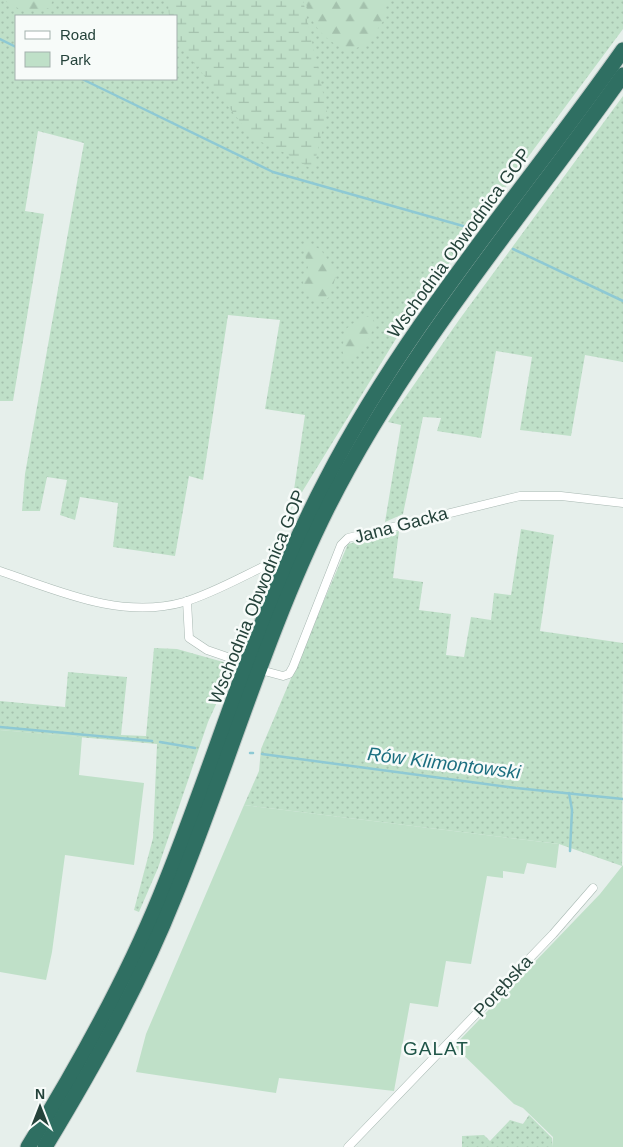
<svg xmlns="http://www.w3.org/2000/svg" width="623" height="1147" font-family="Helvetica,sans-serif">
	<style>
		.grass { fill: url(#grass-dots); fill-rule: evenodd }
		.forest { fill: url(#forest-firs) }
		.wetland { fill: url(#wetland-marsh) }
		.green { fill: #bfe0c8 }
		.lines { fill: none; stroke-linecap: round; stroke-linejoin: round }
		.stream { stroke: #8ec9d4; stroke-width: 2.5 }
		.minor-casing { stroke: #a8b8b2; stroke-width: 9 }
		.motorway-casing { stroke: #c2cac8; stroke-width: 17 }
		.minor { stroke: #fff; stroke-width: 8 }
		.motorway { stroke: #2f6f62; stroke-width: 15 }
		.labels { text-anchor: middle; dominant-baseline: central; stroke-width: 5; stroke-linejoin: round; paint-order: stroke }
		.street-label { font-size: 18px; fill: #24423a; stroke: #f7fbf9 }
		.water-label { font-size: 19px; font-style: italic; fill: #1c6f80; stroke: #f7fbf9 }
		.neighbourhood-label { font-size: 19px; letter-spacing: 1px; fill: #1f5548; stroke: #f7fbf9 }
	</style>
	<defs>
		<pattern id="grass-dots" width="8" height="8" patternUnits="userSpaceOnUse" patternTransform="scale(1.25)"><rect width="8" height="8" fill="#bfe0c8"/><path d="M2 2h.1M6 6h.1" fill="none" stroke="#a4c1ad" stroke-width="1.8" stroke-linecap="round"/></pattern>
		<pattern id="forest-firs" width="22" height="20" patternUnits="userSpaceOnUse" patternTransform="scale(1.25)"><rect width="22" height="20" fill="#bfe0c8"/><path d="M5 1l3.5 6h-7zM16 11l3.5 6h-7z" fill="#a4c1ad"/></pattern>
		<pattern id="wetland-marsh" width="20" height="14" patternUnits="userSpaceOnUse" patternTransform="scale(1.25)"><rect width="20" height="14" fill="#bfe0c8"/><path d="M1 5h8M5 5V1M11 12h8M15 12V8" fill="none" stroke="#a4c1ad"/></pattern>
	</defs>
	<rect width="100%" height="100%" fill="#e6efeb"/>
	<!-- grass -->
	<g class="grass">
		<path d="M0,0h623v29l-213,287 -119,194 14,-95 -40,-6 15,-89 -52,-5 -25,165 -14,-4 -14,80 -62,-9 5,-44 -38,-6 -5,23 -15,-5 7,-35 -20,-3 -7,34h-18l3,-37 59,-331 -46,-12 -13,80 19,3 -31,187h-13zM16,16h160v63h-160z"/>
		<polygon points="623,96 623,362 585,355 571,436 520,430 532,357 496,351 481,438 437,431 441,418 423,417 403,514 385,522 401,425 388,422 459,320"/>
		<polygon points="521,529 554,535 540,631 623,643 622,866 559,844 244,805 259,771 261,749 348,544 399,531 393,578 423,582 419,610 451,614 446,655 464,657 471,617 491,620 494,593 511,595"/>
		<polygon points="154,648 177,649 234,665 208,722 158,868 139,912 134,910 153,838 157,744 0,730 0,701 65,707 68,672 127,677 121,735 146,736"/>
		<polygon points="529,1115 552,1138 552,1147 462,1147 462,1136 484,1135 490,1141 510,1120 523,1124"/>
	</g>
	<!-- forest -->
	<g class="forest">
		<polygon points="3,0 53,0 49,8 25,12"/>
		<path d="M305,0h82v1l-3,19 -17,24 -19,7c-24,-11 -37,-25 -43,-51z"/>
		<polygon points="310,244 321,250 337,273 329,297 323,302 310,297 303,282 308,267 303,247"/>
		<polygon points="361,317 373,317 375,325 369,338 346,365 342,349 346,329"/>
	</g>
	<!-- wetland -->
	<polygon class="wetland" points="168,0 303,0 327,111 313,170 287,154 253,138 176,40 176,16 169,16"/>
	<!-- green -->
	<g class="green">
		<polygon points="0,730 82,737 79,775 144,783 134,865 65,855 52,952 46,980 0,972"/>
		<polygon points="244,805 559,844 556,868 527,863 524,874 503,871 503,878 487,876 471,964 446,961 438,1007 410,1003 394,1091 279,1078 276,1093 136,1072 146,1034"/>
		<polygon points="623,865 623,1147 552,1147 553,1137 523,1108 514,1104 454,1046 600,894"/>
	</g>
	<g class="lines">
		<!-- stream -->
		<g class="stream">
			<polyline points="0,39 16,47"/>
			<polyline points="82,79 273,172 463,226"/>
			<polyline points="470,229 473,230"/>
			<polyline points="513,249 623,301"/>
			<polyline points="0,727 152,741"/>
			<polyline points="160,742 195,748"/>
			<polyline points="250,753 253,753"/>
			<polyline points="262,754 516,788 623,799"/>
			<polyline points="569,793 572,810 570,851"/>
		</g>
		<defs>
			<g id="minor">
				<path d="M0,571c59,20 121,49 184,31 30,-9 59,-26 87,-39"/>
				<polyline points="187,601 189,638 207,650 239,661"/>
				<polyline points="268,672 283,676 289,674 293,667 341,545 348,538 520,496 561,496 623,503"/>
				<polyline points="348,1147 553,934 593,888"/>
			</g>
			<g id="motorway">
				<path d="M28,1147c50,-81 96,-163 132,-251 57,-138 96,-283 166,-416 80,-155 197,-288 297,-430"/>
				<path d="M45,1147c49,-81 95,-163 130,-251 53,-129 91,-265 153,-389 79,-157 194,-290 295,-432"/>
			</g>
		</defs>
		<!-- minor casing -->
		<use href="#minor" class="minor-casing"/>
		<!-- motorway casing -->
		<use href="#motorway" class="motorway-casing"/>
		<!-- minor -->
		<use href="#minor" class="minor"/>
		<!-- motorway -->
		<use href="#motorway" class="motorway"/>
	</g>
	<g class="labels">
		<!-- street labels -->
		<g class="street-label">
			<text transform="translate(459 243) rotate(-54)">Wschodnia Obwodnica GOP</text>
			<text transform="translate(401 525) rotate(-15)">Jana Gacka</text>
			<text transform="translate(257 597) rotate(-68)">Wschodnia Obwodnica GOP</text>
			<text transform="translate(503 986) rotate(-47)">Porębska</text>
		</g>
		<!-- water labels -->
		<g class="water-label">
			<text transform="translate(444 763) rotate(7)">Rów Klimontowski</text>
		</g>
		<!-- neighbourhood labels -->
		<g class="neighbourhood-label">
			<text x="436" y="1048">GALAT</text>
		</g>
	</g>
	<!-- legend -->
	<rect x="15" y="15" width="162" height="65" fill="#f7fbf9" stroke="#a3b1ad"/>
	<rect x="25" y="31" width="25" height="8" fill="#ffffff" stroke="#a3b1ad"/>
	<text x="60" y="40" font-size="15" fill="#24423a">Road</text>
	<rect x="25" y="52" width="25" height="15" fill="#bfe0c8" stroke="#a3b1ad"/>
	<text x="60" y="65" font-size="15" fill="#24423a">Park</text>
	<!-- north arrow -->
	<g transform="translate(40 1107)" stroke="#f7fbf9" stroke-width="4" paint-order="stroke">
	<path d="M0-4L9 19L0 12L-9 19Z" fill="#24423a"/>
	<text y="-8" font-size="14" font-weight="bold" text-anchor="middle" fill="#24423a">N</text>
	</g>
</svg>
